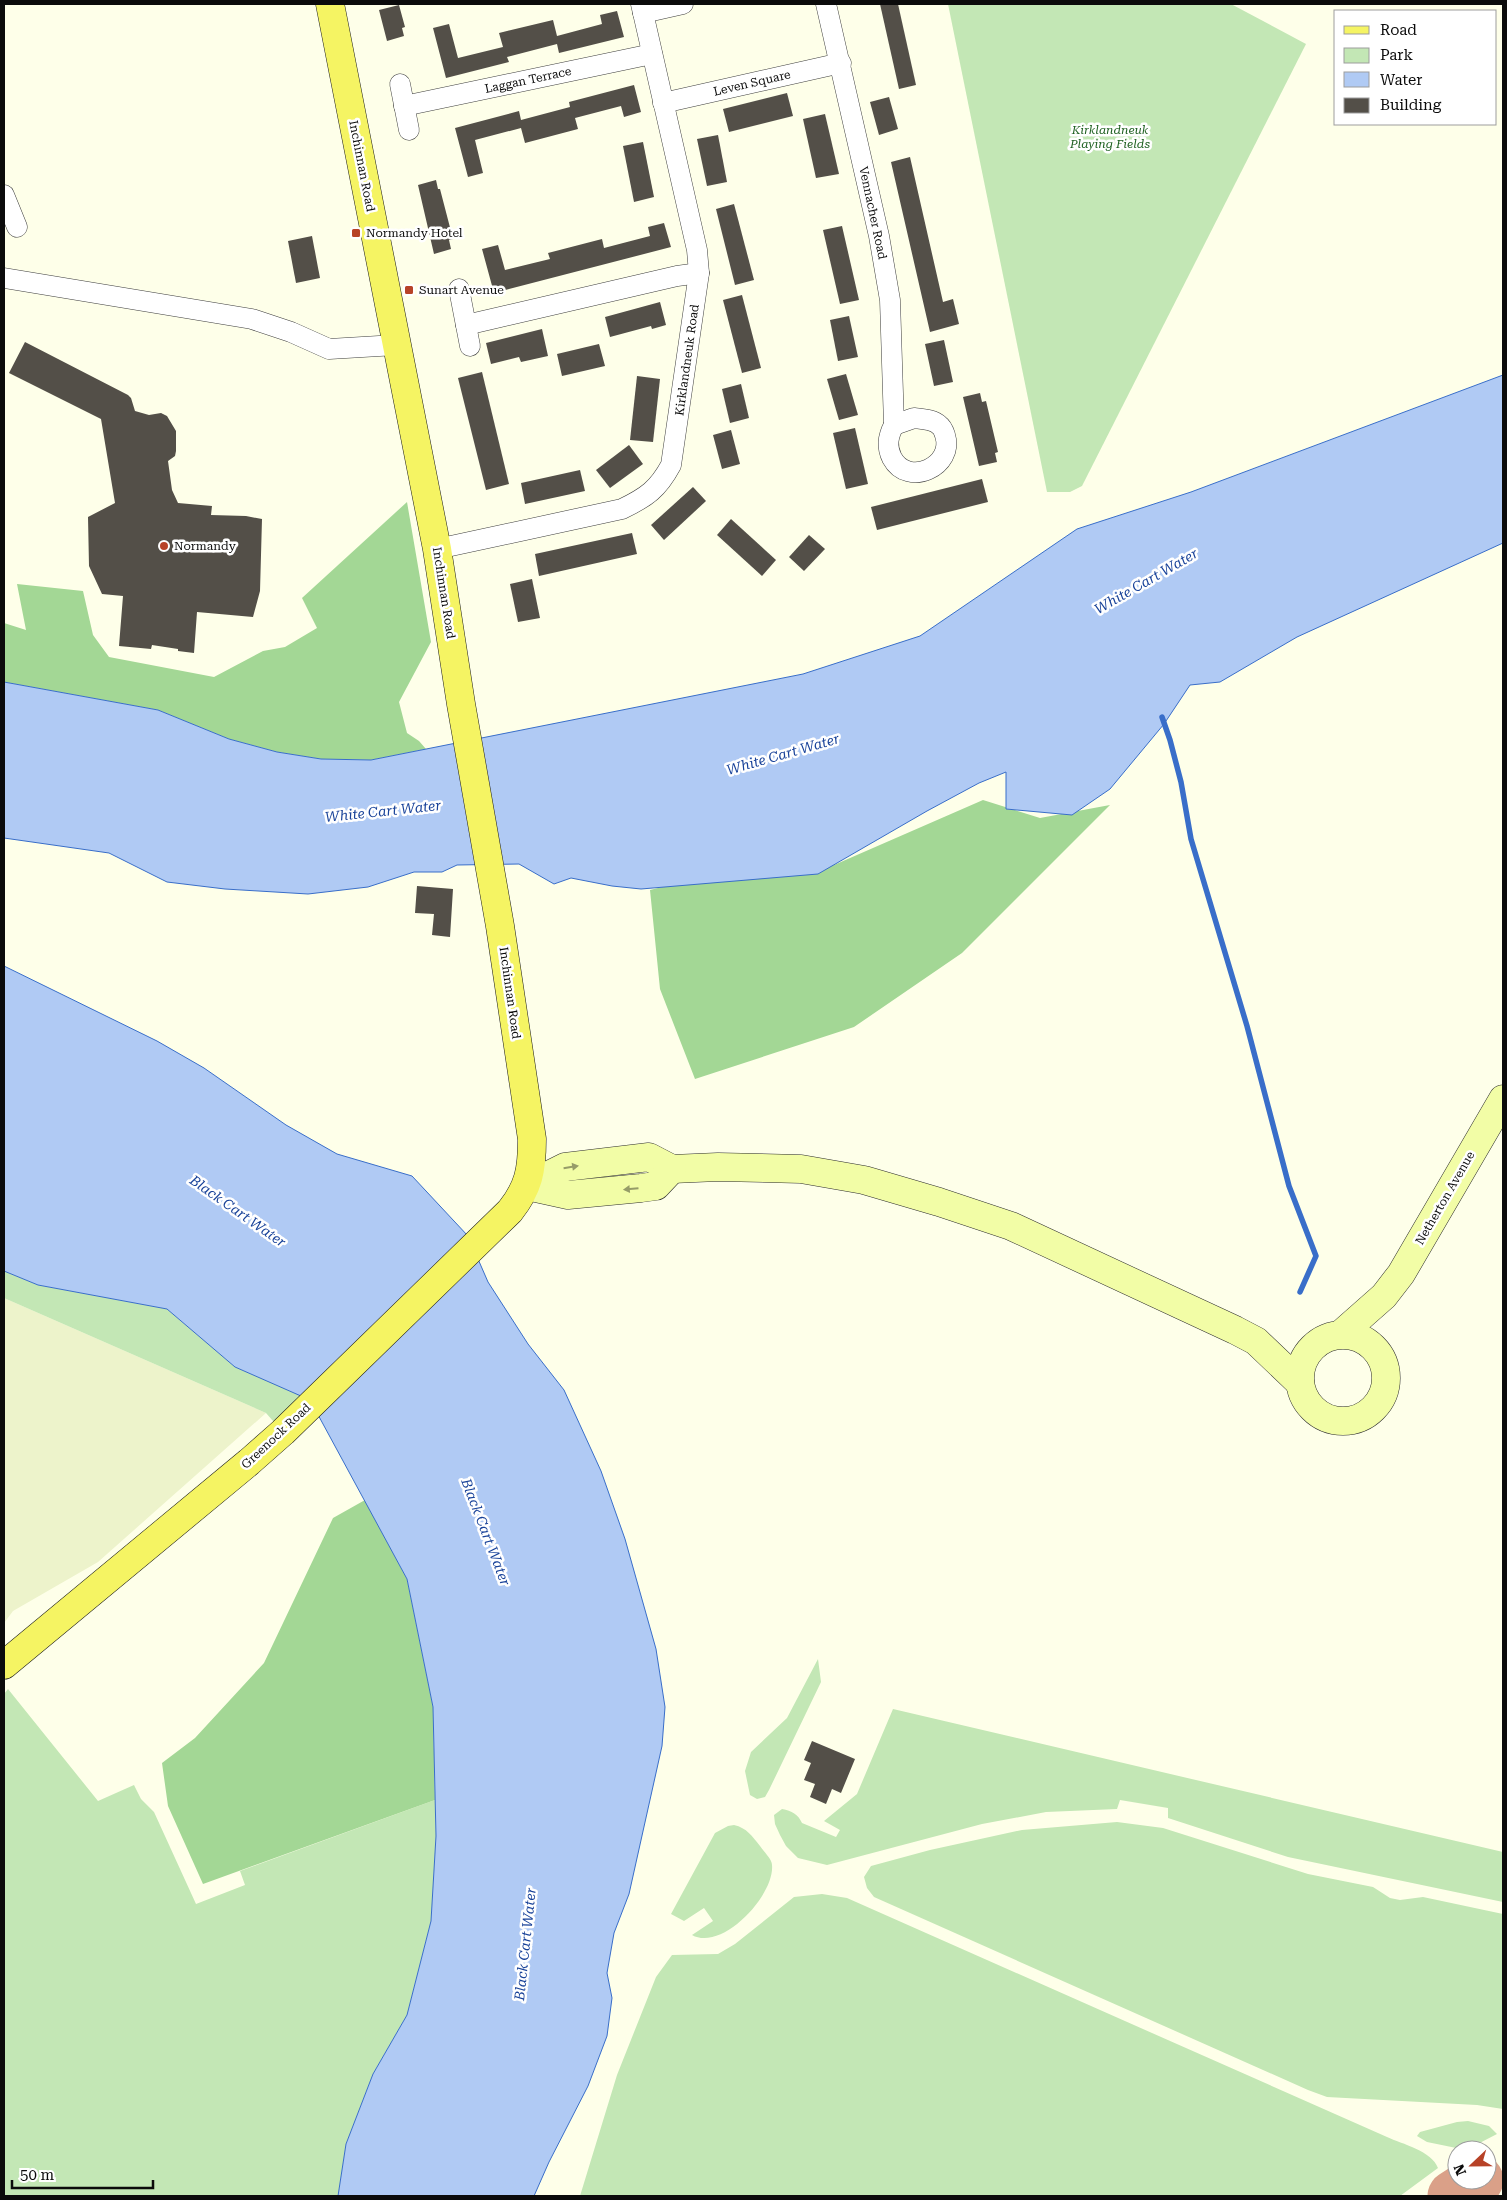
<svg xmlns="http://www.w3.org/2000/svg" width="1507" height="2200" font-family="'Roboto Serif',serif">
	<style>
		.farmland { fill: #edf3cb }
		.green { fill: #c3e7b5 }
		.forest { fill: #a3d795 }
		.water { fill: #b0caf4; stroke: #396ec9 }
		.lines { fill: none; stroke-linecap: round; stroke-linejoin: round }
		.stream { stroke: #396ec9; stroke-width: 5.5 }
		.taxiway { stroke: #daa088; stroke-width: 51 }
		.building { fill: #534f48 }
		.street-casing { stroke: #3e3e3e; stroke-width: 21 }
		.secondary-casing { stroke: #2d2d2d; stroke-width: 29 }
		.primary-casing { stroke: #1c1c1c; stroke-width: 29 }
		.street { stroke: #fff; stroke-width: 20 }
		.secondary { stroke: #f2fda6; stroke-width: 28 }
		.primary { stroke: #f5f463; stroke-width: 28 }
		.oneway { fill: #969c68 }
		.poi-dot { fill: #b74227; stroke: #fff; stroke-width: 2 }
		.labels { text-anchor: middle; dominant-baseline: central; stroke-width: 5; stroke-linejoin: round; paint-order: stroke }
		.street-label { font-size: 12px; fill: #0b0b0b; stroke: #fff }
		.park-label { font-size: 12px; font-style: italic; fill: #1e6020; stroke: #fff }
		.poi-label { font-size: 12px; fill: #0b0b0b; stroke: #fff; text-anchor: start }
		.water-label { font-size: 14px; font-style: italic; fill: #184299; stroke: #fff }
	</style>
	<rect width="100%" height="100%" fill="#feffe9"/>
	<!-- farmland -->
	<polygon class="farmland" points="4,1298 266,1413 98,1562 13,1611 4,1623"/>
	<!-- green -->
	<g class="green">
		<polygon points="948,4 1231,4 1306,44 1082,486 1070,492 1047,492"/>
		<polygon points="4,1271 38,1285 167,1309 235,1367 303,1396 289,1410 273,1421 266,1413 4,1298"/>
		<polygon points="818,1659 821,1682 769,1790 765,1797 757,1799 750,1795 745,1771 751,1752 787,1718"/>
		<polygon points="8,1689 98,1801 134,1785 141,1799 154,1812 196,1904 245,1885 240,1871 435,1800 436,1836 431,1921 407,2015 373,2074 346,2144 338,2196 4,2196 4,1694"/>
		<path d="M893,1709l610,143v50l-215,-45 -120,-39v-10l-48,-8 -3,9 -71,3 -64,12 -155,41 -29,-7 -12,-12 -6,-11 -5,-11 -1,-9 8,-6c10,2 16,5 20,14l34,14 4,-7 -16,-9 33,-27z"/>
		<polygon points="1117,1822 1163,1828 1308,1874 1373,1887 1390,1898 1400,1900 1423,1897 1503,1914 1503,2109 1477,2105 1327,2097 1308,2090 874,1897 867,1888 864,1877 871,1866 930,1850 1022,1830"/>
		<path d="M734,1825c13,3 18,11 26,21 4,6 12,13 12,19 3,30 -50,87 -80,70l21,-14 -9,-13 -20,13 -13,-7 44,-81 13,-7z"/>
		<path d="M822,1894l25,4 540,239c15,7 45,14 51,31l-38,28h-820l37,-121 39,-98 16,-22 46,-1 17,-10 59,-47z"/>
		<polygon points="1468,2121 1489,2126 1497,2134 1466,2150 1427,2142 1417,2136 1420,2132 1457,2122"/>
	</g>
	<!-- forest -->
	<g class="forest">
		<polygon points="407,502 431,642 399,702 407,733 419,741 426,749 371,760 321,759 277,752 229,739 158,710 4,682 4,623 26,630 17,584 83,591 93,635 109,657 214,677 263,651 285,647 317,628 302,598"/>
		<polygon points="983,800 1040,818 1110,805 962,953 854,1027 695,1079 660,989 650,890 686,881 834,865"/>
		<polygon points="365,1500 407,1579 433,1707 435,1800 203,1884 168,1806 162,1763 195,1738 264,1663 333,1518"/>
	</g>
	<!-- water -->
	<g class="water">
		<polygon points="1503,375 1503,543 1297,637 1220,682 1190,685 1164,724 1110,789 1072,815 1006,809 1006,772 979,783 927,811 818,874 641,889 612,886 571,878 554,884 519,864 457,865 442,872 414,872 368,887 308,894 225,889 167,882 109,853 4,838 4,682 158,710 229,739 277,752 321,759 371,760 803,674 920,636 1077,529 1191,492"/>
		<polygon points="4,966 157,1041 204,1068 286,1125 337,1154 412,1176 468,1236 488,1282 528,1344 564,1390 601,1471 625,1539 656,1649 665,1707 662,1746 629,1894 614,1933 607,1973 612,1998 607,2036 588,2086 549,2162 534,2196 338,2196 346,2144 373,2074 407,2015 431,1921 436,1836 433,1707 407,1579 310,1400 235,1367 167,1309 38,1285 4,1271"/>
	</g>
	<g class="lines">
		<!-- stream -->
		<polyline class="stream" points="1162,717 1170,740 1181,782 1191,839 1247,1026 1289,1186 1316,1256 1300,1292"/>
		<!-- taxiway -->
		<polyline class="taxiway" points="1453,2196 1478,2180"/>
	</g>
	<!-- building -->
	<g class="building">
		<polygon points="880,4 898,4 916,85 899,89"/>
		<polygon points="399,5 405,27 402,28 404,36 387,41 379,10"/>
		<polygon points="617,11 624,37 559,53 557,44 507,57 509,62 446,78 433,28 449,24 458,58 503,47 499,33 553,20 557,36 602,24 600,15"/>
		<polygon points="634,85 641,112 624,117 621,106 575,118 578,129 525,143 521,128 475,140 483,173 468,177 455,128 519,111 521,120 570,107 569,102"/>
		<polygon points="787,93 793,116 729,132 723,109"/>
		<polygon points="889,97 898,129 879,135 870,102"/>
		<polygon points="825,114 839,174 816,178 803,119"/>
		<polygon points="718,135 727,182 707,186 697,139"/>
		<polygon points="643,142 654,197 634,202 623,146"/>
		<polygon points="910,157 943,302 953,299 959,324 930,332 891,162"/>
		<polygon points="436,180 438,189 440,189 453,239 449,240 451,249 434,254 418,185"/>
		<polygon points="734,204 754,280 735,285 716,209"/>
		<polygon points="664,223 671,247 494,293 482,249 498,245 505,270 550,259 548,253 602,239 604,248 650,236 648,227"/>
		<polygon points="842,226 859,300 840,304 823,230"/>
		<polygon points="312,236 320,278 296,283 288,241"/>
		<polygon points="742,295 761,368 742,373 723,300"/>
		<polygon points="660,302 666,325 652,329 651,326 610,337 605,317"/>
		<polygon points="849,316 858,357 838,361 830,320"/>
		<polygon points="542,329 548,356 521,362 519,357 491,364 486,343"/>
		<polygon points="944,340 953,382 934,386 925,344"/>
		<polygon points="25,342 128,395 131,398 135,411 149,415 161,413 167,416 176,431 176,451 175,456 168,461 172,490 178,503 212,506 211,515 246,516 262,519 260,591 253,617 197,612 194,653 178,651 178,649 152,645 151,649 119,646 123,596 102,594 89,566 88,517 115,503 101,419 9,373"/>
		<polygon points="599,344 605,366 562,376 557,354"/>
		<polygon points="482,372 509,484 486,490 458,378"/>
		<polygon points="846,374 858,415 839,420 827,379"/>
		<polygon points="637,376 660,379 653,442 630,440"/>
		<polygon points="741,384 749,418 730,423 722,389"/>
		<polygon points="980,393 982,402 986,401 998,452 995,453 997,462 979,466 963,397"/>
		<polygon points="855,428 868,484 846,489 833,433"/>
		<polygon points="731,430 740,464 722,469 713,435"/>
		<polygon points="629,445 643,464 610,488 596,470"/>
		<polygon points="580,470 585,491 525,504 521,483"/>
		<polygon points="982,479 988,502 877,530 871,507"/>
		<polygon points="693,487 706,501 664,540 651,525"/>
		<polygon points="731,519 776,560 762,576 717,535"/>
		<polygon points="632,533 637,554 539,576 535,554"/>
		<polygon points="809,535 825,549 804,571 789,557"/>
		<polygon points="532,579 540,618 518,622 510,584"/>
		<polygon points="417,886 453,889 450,937 432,935 434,914 415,913"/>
		<polygon points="812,1741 855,1759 841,1793 832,1789 826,1804 810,1797 815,1784 804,1780 811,1763 804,1760"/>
	</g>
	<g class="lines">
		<defs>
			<g id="street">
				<polyline points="826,4 879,236 890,300 894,425"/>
				<polyline points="643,13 683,4"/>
				<polyline points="400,84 409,130"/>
				<polyline points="663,103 841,63"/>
				<polyline points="404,106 652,54"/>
				<polyline points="4,195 17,227"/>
				<polyline points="4,278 252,319 291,332 329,349 396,345"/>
				<polyline points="459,289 470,346"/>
				<polyline points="466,325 677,276 699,273"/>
				<path d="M914,418c8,1 19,1 25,7 3,2 5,7 6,10 10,31 -37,53 -53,23 -6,-12 -4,-22 2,-33z"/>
				<path d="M437,549l185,-40c25,-12 36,-20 49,-44l28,-192 -2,-23 -56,-246"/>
			</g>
			<g id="secondary">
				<polyline points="527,1186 565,1167 649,1157 672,1169 718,1167 801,1169 864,1180 939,1202 1011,1226 1235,1330 1256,1341 1300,1383"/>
				<polyline points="527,1186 568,1195 641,1188 656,1186 672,1169"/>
				<polyline points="1341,1334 1384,1296 1401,1274 1503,1099"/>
				<circle cx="1343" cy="1378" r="43"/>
			</g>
			<path id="primary" d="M4,1665l245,-203 34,-30 227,-221c19,-24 22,-41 22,-72l-32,-213 -39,-222 -24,-155 -107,-545"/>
		</defs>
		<!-- street casing -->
		<use href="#street" class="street-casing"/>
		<!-- secondary casing -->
		<use href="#secondary" class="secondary-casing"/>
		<!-- primary casing -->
		<use href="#primary" class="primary-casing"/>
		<!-- street -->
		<use href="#street" class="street"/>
		<!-- secondary -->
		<use href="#secondary" class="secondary"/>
		<!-- primary -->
		<use href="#primary" class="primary"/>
	</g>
	<!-- one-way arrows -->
	<defs><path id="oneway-solid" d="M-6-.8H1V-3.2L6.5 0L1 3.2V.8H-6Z" transform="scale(1.25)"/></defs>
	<g class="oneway">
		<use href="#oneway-solid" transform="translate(571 1167) rotate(-9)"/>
		<use href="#oneway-solid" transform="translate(631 1189) rotate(175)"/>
	</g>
	<!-- markers -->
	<g class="poi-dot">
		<rect x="351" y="228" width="10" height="10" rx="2.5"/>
		<rect x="404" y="285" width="10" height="10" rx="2.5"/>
		<circle cx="164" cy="546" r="5"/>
	</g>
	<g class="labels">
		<!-- street labels -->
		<g class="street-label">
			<text transform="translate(528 80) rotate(-12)">Laggan Terrace</text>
			<text transform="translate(752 83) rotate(-13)">Leven Square</text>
			<text transform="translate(362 166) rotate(79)">Inchinnan Road</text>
			<text transform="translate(873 213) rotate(78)">Vennacher Road</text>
			<text transform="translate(687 360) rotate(-82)">Kirklandneuk Road</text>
			<text transform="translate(444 593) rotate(81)">Inchinnan Road</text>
			<text transform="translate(510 993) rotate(82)">Inchinnan Road</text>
			<text transform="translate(1445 1198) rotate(-60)">Netherton Avenue</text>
			<text transform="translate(276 1436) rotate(-43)">Greenock Road</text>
		</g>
		<!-- park labels -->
		<g class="park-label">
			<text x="1110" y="130">Kirklandneuk<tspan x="1110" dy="14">Playing Fields</tspan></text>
		</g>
		<!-- poi labels -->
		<g class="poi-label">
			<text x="366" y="233">Normandy Hotel</text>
			<text x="419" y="290">Sunart Avenue</text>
			<text x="174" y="546">Normandy</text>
		</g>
		<!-- water labels -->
		<g class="water-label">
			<text transform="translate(1146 581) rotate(-30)">White Cart Water</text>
			<text transform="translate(783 754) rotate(-16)">White Cart Water</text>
			<text transform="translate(383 811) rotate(-6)">White Cart Water</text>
			<text transform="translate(238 1211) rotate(35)">Black Cart Water</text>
			<text transform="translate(486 1532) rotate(69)">Black Cart Water</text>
			<text transform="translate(525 1944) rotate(-84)">Black Cart Water</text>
		</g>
	</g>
	<!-- border -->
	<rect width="1507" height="2200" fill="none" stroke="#0b0b0b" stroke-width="10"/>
	<!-- legend -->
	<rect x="1334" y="10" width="162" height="115" fill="#ffffff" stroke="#9d9d9d"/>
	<rect x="1344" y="26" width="25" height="8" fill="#f5f463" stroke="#9d9d9d"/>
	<text x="1380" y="35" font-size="15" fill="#0b0b0b">Road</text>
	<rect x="1344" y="48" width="25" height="15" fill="#c3e7b5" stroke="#9d9d9d"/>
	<text x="1380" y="60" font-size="15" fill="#0b0b0b">Park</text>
	<rect x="1344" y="72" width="25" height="15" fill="#b0caf4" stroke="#9d9d9d"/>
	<text x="1380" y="85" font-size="15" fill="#0b0b0b">Water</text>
	<rect x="1344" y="98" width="25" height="15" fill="#534f48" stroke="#9d9d9d"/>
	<text x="1380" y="110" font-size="15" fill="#0b0b0b">Building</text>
	<!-- north arrow -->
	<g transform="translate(1472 2165) rotate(248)"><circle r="24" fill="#ffffff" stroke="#9d9d9d"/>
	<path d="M0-4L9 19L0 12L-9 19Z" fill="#b74227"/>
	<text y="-8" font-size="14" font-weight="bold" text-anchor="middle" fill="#0b0b0b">N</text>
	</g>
	<!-- scale -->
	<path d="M12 2180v8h141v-8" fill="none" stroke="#0b0b0b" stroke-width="2.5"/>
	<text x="20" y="2180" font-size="15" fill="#0b0b0b" stroke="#ffffff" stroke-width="4" paint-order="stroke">50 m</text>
</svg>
